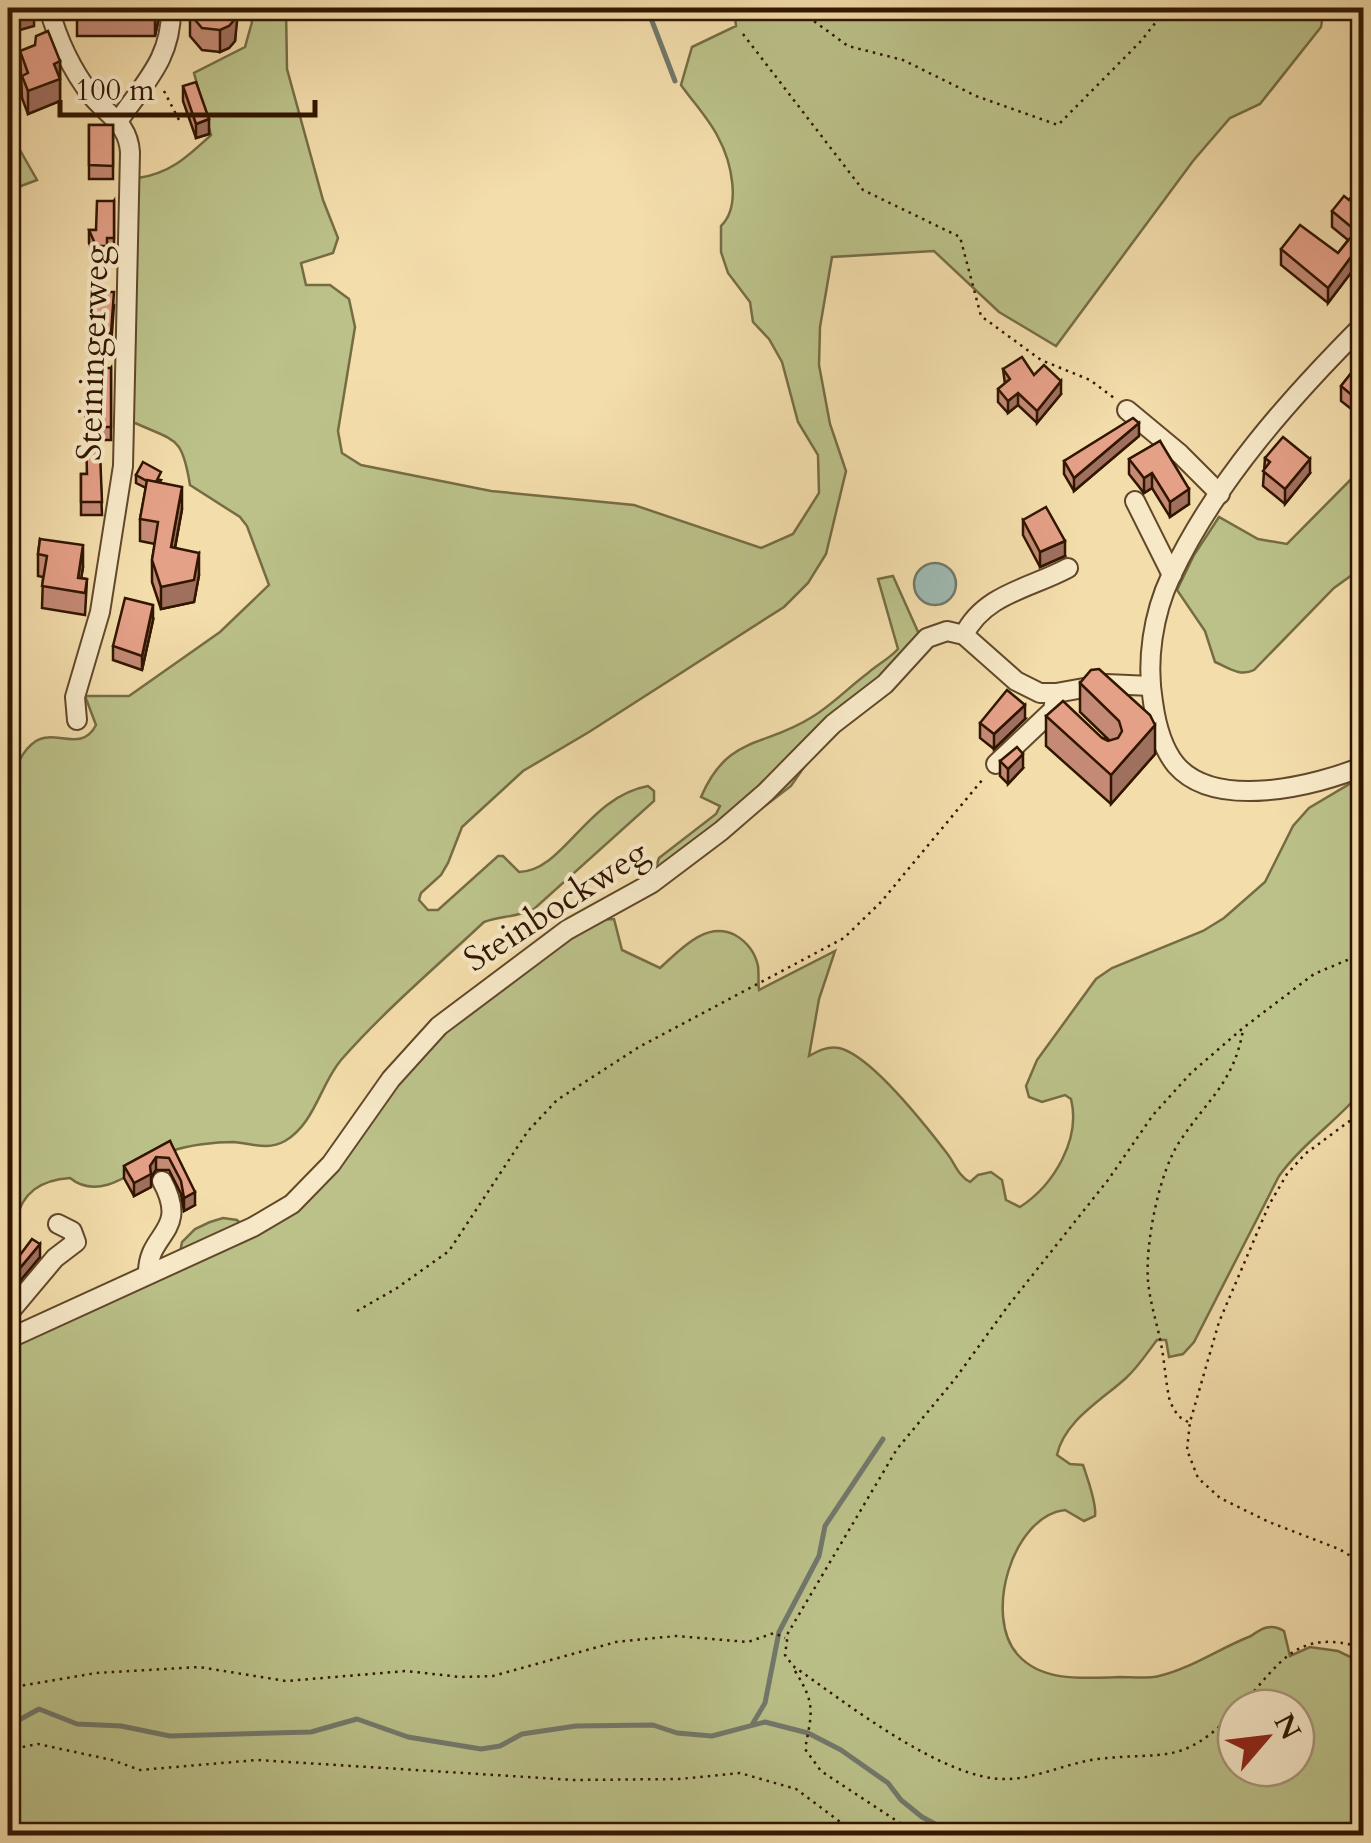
<svg xmlns="http://www.w3.org/2000/svg" width="1371" height="1843" font-family="Cardo,serif">
	<style>
		.green { fill: #bbc189; stroke: #766c44; stroke-width: 2.5; fill-rule: evenodd }
		.water { fill: #9ebab2; stroke: #72786b; stroke-width: 2.5 }
		.lines { fill: none; stroke-linecap: round; stroke-linejoin: round }
		.stream { stroke: #72786b; stroke-width: 5 }
		.minor-casing { stroke: #62482b; stroke-width: 22 }
		.path { stroke: #311600; stroke-width: 2.5; stroke-dasharray: 2.5 5; stroke-linecap: butt }
		.minor { stroke: #f7e9c8; stroke-width: 18 }
		.wall { fill: #c58a75; stroke: #311600; stroke-width: 2.5 }
		.shaded-wall { fill: #a0705f; stroke: #311600; stroke-width: 2.5 }
		.building { fill: #e5a088; stroke: #311600; stroke-width: 2.5 }
		.labels { text-anchor: middle; dominant-baseline: central; stroke-width: 8; stroke-linejoin: round; paint-order: stroke }
		.street-label { font-size: 35px; fill: #311600; stroke: #f7e9c8 }
	</style>
	<rect width="100%" height="100%" fill="#f3ddab"/>
	<filter id="stains"><feTurbulence type="fractalNoise" baseFrequency=".002" numOctaves="4"/><feColorMatrix values="0 0 0 0 .2 0 0 0 0 .09 0 0 0 0 .02 0 0 0 .5 -.17"/></filter>
	<radialGradient id="worn" r=".72"><stop offset=".6" stop-color="#630" stop-opacity="0"/><stop offset="1" stop-color="#630" stop-opacity=".3"/></radialGradient>
	<!-- green -->
	<g class="green">
		<path d="M247,8h39l1,61 36,131 15,38 -5,15 -32,10 5,22h24l19,14 6,28 -17,104 4,22 19,12 130,26 143,14 127,43 32,-14 26,-41 -1,-38 -20,-33 -16,-60 -13,-23 -16,-17 -3,-20 -22,-29 -7,-21v-26c21,-20 10,-65 -3,-89 -9,-18 -25,-35 -37,-52l11,-38 44,-21 -2,-18h590l-3,19 -61,77 -30,14 -37,43 -137,185 -57,-34 -65,-61 -102,6 -12,70 -1,38 11,59 16,47 -20,83 -18,29 -24,24 -195,125 -66,39 -61,56 -14,36 -7,12 -20,18 -2,7 9,10h10l60,-54h5l16,16c44,0 68,-75 129,-86l6,5v10l-120,108c-17,8 -33,7 -50,13 -48,45 -99,88 -143,138 -21,25 -26,63 -56,81 -18,10 -34,2 -52,1 -17,0 -45,3 -61,9 -32,14 -70,53 -102,27 -29,2 -48,14 -54,43l-8,4v-434c6,-17 11,-39 28,-50 19,-12 46,12 60,-16l-11,-29h44l91,-64 49,-47 -22,-59 -7,-9 -50,-32c-8,-50 -14,-43 -57,-63l5,-244c33,-5 50,-22 73,-43l-17,-62 51,-26 7,-25z"/>
		<polygon points="8,129 37,180 8,191"/>
		<path d="M1363,467v100l-29,21 -80,82c-14,7 -25,-2 -39,-8l-10,-31 -28,-41 17,-35 25,-38 39,22 29,5z"/>
		<path d="M893,576l26,58 -106,120 -22,32 -112,86 -20,1 -3,-6 3,-9 57,-44 4,-8 -19,-9c27,-63 63,-49 111,-80 20,-12 37,-30 56,-44 10,-9 21,-14 30,-24l-20,-70z"/>
		<path d="M1363,776v314c-26,31 -60,53 -84,86l-85,166 -11,12 -14,3 -3,-17h-9c-10,13 -19,27 -31,38 -24,22 -62,43 -69,77l13,9 13,1c4,12 14,39 12,51l-11,5 -19,-11c-53,6 -82,107 -47,145 25,28 68,23 102,22 12,0 27,2 39,-1 31,-7 61,-28 92,-40 11,-8 20,-13 33,-5l6,25 20,-9 28,4 25,12v172h-1355v-486l169,-81 5,-26 13,-13 15,-7 13,-4 14,2 16,16 53,-33 25,-27 90,-123 37,-35 138,-98 18,-1 8,31 38,18c20,-18 46,-48 75,-33 12,7 20,17 23,31 1,8 0,17 1,24l76,-39 -16,48 -10,57c9,-5 18,-10 30,-8 31,7 87,78 107,104 9,11 12,24 24,30l8,-7 13,-3 11,8 4,20 14,7c34,-22 61,-68 51,-108l-6,-4 -23,7 -13,-5 -3,-11 11,-26 59,-81 16,-11 91,-37 21,-13 41,-36 28,-56 16,-18zM1236,1708h60v60h-60z"/>
	</g>
	<!-- water -->
	<circle class="water" cx="935" cy="584" r="21"/>
	<g class="lines">
		<!-- stream -->
		<g class="stream">
			<polyline points="647,8 675,81"/>
			<polyline points="753,1723 765,1703 779,1632 819,1556 825,1526 883,1439"/>
			<polyline points="8,1726 39,1709 77,1724 121,1726 170,1736 311,1732 357,1719 408,1737 481,1749 500,1746 522,1734 576,1726 653,1725 677,1733 712,1736 765,1722 808,1733 841,1750 888,1783 901,1800 922,1817 941,1827 969,1836"/>
			<path d="M993,1836l22,-11c16,8 25,9 41,1l28,10"/>
			<polyline points="1316,1836 1332,1827 1364,1824"/>
		</g>
		<defs>
			<g id="minor">
				<path d="M49,8c8,30 23,62 42,87 17,21 37,28 39,57l-7,314 -23,146 -25,85 2,23"/>
				<path d="M119,120c27,-39 53,-63 52,-112"/>
				<path d="M1364,324c-73,73 -149,158 -193,252 -18,38 -25,85 -18,126 3,22 9,46 23,63 40,46 140,21 188,1"/>
				<polyline points="1127,410 1180,454 1220,494"/>
				<polyline points="1135,501 1172,575"/>
				<path d="M964,635c20,-41 67,-47 104,-67"/>
				<polyline points="996,764 1053,710 1056,693"/>
				<path d="M148,1274c-1,-42 42,-41 14,-93"/>
				<polyline points="8,1314 55,1258 76,1242 72,1231 58,1224"/>
				<polyline points="8,1339 253,1227 292,1204 331,1164 391,1079 439,1026 567,930 652,883 721,831 766,792 833,724 885,684 927,638 947,631 964,635 1016,681 1040,693 1056,693 1106,684 1151,686"/>
			</g>
		</defs>
		<!-- minor casing -->
		<use href="#minor" class="minor-casing"/>
		<!-- path -->
		<g class="path">
			<polyline points="796,8 848,46 903,60 976,96 1058,125 1141,41 1167,8"/>
			<polyline points="743,34 863,190 960,237 981,316 1041,360 1090,380 1114,398"/>
			<polyline points="164,91 179,120"/>
			<polyline points="1364,1115 1351,1120 1305,1154 1287,1174 1269,1205 1219,1322 1190,1422 1187,1450 1198,1478 1220,1498 1269,1522 1339,1549 1364,1564"/>
			<polyline points="357,1311 397,1288 449,1251 528,1131 557,1100 639,1047 844,938 881,902 983,779"/>
			<path d="M1188,1422l-10,-6 -8,-14c-4,-18 -5,-35 -8,-53 -4,-23 -12,-45 -14,-68 -3,-37 11,-109 32,-140 28,-42 54,-59 63,-111"/>
			<path d="M795,1671c21,33 17,41 10,78l16,22 91,60 19,5"/>
			<polyline points="8,1688 96,1673 199,1667 286,1681 406,1671 460,1677 493,1676 616,1642 676,1636 748,1642 774,1633 785,1638"/>
			<path d="M1239,1708c42,-45 56,-81 125,-60"/>
			<path d="M1236,1711c-56,56 -69,40 -138,48 -31,4 -60,19 -90,20 -63,3 -164,-78 -215,-113l-8,-11 3,-22 109,-184 58,-70 53,-73 100,-126 45,-65 38,-42 52,-45 71,-54 50,-21"/>
			<polyline points="8,1750 38,1744 112,1760 140,1770 257,1760 574,1780 679,1779 740,1773 796,1789 859,1836"/>
		</g>
		<!-- minor -->
		<use href="#minor" class="minor"/>
	</g>
	<!-- wall -->
	<g class="wall">
		<polygon points="77,8 161,8 155,36 77,36"/>
		<polygon points="190,8 237,8 235,41 229,48 220,52 202,50 190,36"/>
		<polygon points="20,51 60,61 60,101 28,114 22,98"/>
		<polygon points="183,86 209,134 196,138 183,101"/>
		<rect x="89" y="125" width="24" height="54"/>
		<polygon points="1364,182 1364,272 1356,266 1328,303 1281,265 1281,249 1338,253 1348,240 1332,227 1332,211 1349,200"/>
		<polygon points="114,201 114,251 107,251 107,260 96,259 89,243 89,230 96,230"/>
		<polygon points="95,292 114,305 111,346 96,346"/>
		<polygon points="1364,340 1364,410 1359,415 1341,401 1341,386 1357,366 1353,361 1353,350"/>
		<polygon points="111,368 111,440 99,440 102,515 81,515 81,474 87,474 90,398"/>
		<polygon points="1003,369 1034,375 1061,394 1037,423 1018,405 1008,413 998,402 998,389 1005,384"/>
		<polygon points="1139,436 1074,491 1064,474 1064,461"/>
		<polygon points="1160,441 1189,504 1170,517 1152,488 1144,493 1129,474 1129,459"/>
		<polygon points="1265,458 1310,473 1285,504 1263,486"/>
		<polygon points="136,475 161,480 159,483 182,509 175,548 199,575 194,602 161,609 152,582 152,560 155,544 140,541 140,519 146,488 136,483"/>
		<polygon points="1023,520 1065,556 1040,567 1023,535"/>
		<polygon points="40,539 83,567 81,578 87,579 85,615 42,608 43,577 38,576 38,554"/>
		<polygon points="153,620 142,670 113,660 113,646"/>
		<polygon points="1080,683 1155,754 1111,804 1046,746 1046,716 1110,741 1080,712"/>
		<polygon points="1025,719 994,749 980,738 980,723"/>
		<polygon points="1000,761 1023,768 1008,784 1000,776"/>
		<polygon points="170,1141 195,1205 184,1211 181,1194 169,1170 156,1170 151,1177 151,1187 134,1196 124,1178 124,1166"/>
	</g>
	<!-- shaded-wall -->
	<g class="shaded-wall">
		<polygon points="155,8 161,8 155,36"/>
		<polygon points="236,8 237,22 235,41 229,48 220,52 220,30"/>
		<polygon points="34,12 34,26 9,33 9,19"/>
		<polygon points="60,61 60,101 28,114 28,91 54,64"/>
		<polygon points="209,119 209,134 196,138 196,124"/>
		<polygon points="1356,250 1356,266 1328,303 1328,288"/>
		<polygon points="1061,381 1061,394 1037,423 1037,411"/>
		<polygon points="1018,393 1018,405 1008,413 1008,401"/>
		<polygon points="1364,395 1364,410 1359,415 1359,401"/>
		<polygon points="1139,423 1139,436 1074,491 1074,478"/>
		<polygon points="1310,459 1310,473 1285,504 1285,489"/>
		<polygon points="1152,473 1152,488 1144,493 1144,478"/>
		<polygon points="182,487 182,509 171,569 171,547"/>
		<polygon points="1189,489 1189,504 1170,517 1170,502"/>
		<polygon points="1065,541 1065,556 1040,567 1040,552"/>
		<polygon points="83,545 83,567 79,592 78,578"/>
		<polygon points="199,553 199,575 194,602 161,609 161,587"/>
		<polygon points="153,605 153,620 142,670 142,656"/>
		<polygon points="1025,705 1025,719 994,749 994,734"/>
		<polygon points="1155,725 1155,754 1111,804 1111,775"/>
		<polygon points="1023,754 1023,768 1008,784 1008,769"/>
		<polygon points="156,1157 156,1170 151,1177 151,1187 134,1196 134,1183"/>
		<polygon points="195,1192 195,1205 184,1211 184,1198"/>
		<polygon points="40,1244 40,1257 10,1293 10,1280"/>
	</g>
	<!-- building -->
	<g class="building">
		<polygon points="8,8 33,8 34,12 9,19"/>
		<polygon points="190,8 236,8 235,19 229,26 220,30 202,28 190,14"/>
		<polygon points="48,31 60,61 54,64 60,79 28,91 22,76 28,73 20,51 35,45 36,36"/>
		<polygon points="196,82 209,119 196,124 183,86"/>
		<polygon points="89,125 113,125 113,166 89,165"/>
		<polygon points="1364,182 1364,256 1356,250 1328,288 1281,249 1300,225 1338,253 1356,231 1332,211 1344,196 1349,200"/>
		<polygon points="97,201 114,201 114,238 107,238 107,246 96,246 89,230 96,230"/>
		<polygon points="95,292 114,292 111,333 96,333"/>
		<polygon points="1364,340 1364,361 1353,350"/>
		<polygon points="1022,357 1034,375 1044,365 1061,381 1037,411 1018,393 1008,401 998,389 1010,379 1003,369"/>
		<polygon points="1359,363 1364,366 1364,395 1359,401 1341,386"/>
		<polygon points="90,368 111,368 111,427 99,427 102,502 81,502 81,474 87,474 85,398 90,398"/>
		<polygon points="1133,418 1139,423 1074,478 1064,461"/>
		<polygon points="1283,437 1310,459 1285,489 1263,471 1270,462 1265,458"/>
		<polygon points="1160,441 1189,489 1170,502 1152,473 1144,478 1129,459"/>
		<polygon points="143,462 161,472 156,482 147,481 136,475"/>
		<polygon points="147,480 182,487 171,547 199,553 194,580 161,587 152,560 158,522 140,519"/>
		<polygon points="1046,507 1065,541 1040,552 1023,520"/>
		<polygon points="40,539 83,545 78,578 87,579 85,593 42,586 47,556 38,554"/>
		<polygon points="125,598 153,605 142,656 113,646"/>
		<polygon points="1099,669 1150,715 1155,725 1111,775 1046,716 1063,701 1102,738 1108,741 1118,738 1122,731 1119,721 1080,683 1091,670"/>
		<polygon points="1007,690 1025,705 994,734 980,723"/>
		<polygon points="1017,747 1023,754 1008,769 1000,761"/>
		<polygon points="170,1141 195,1192 184,1198 181,1181 169,1158 156,1157 150,1166 151,1174 134,1183 124,1166"/>
		<polygon points="32,1239 40,1244 10,1280 8,1279 8,1260 15,1250 20,1255"/>
	</g>
	<g class="labels">
		<!-- street labels -->
		<g class="street-label">
			<text transform="translate(93 353) rotate(-88)">Steiningerweg</text>
			<text transform="translate(556 906) rotate(-33)">Steinbockweg</text>
		</g>
	</g>
	<!-- margin -->
	<rect width="1371" height="1843" fill="none" stroke="#f3ddab" stroke-width="40"/>
	<rect x="10" y="10" width="1351" height="1823" fill="none" stroke="#311600" stroke-width="5"/>
	<rect x="20" y="20" width="1331" height="1803" fill="none" stroke="#311600" stroke-width="2.5"/>
	<!-- north arrow -->
	<g transform="translate(1266 1738) rotate(62)"><circle r="48" fill="#f7e9c8" stroke="#a89578" stroke-width="2.5"/>
	<path d="M0-8L18 38L0 25L-18 38Z" fill="#8f2418"/>
	<text y="-15" font-size="28" font-weight="bold" text-anchor="middle" fill="#311600">N</text>
	</g>
	<!-- scale -->
	<path d="M60 100v15h255v-15" fill="none" stroke="#311600" stroke-width="5"/>
	<text x="75" y="100" font-size="30" fill="#311600" stroke="#f7e9c8" stroke-width="8" paint-order="stroke">100 m</text>
	<rect width="100%" height="100%" filter="url(#stains)"/>
	<rect width="100%" height="100%" fill="url(#worn)"/>
</svg>
